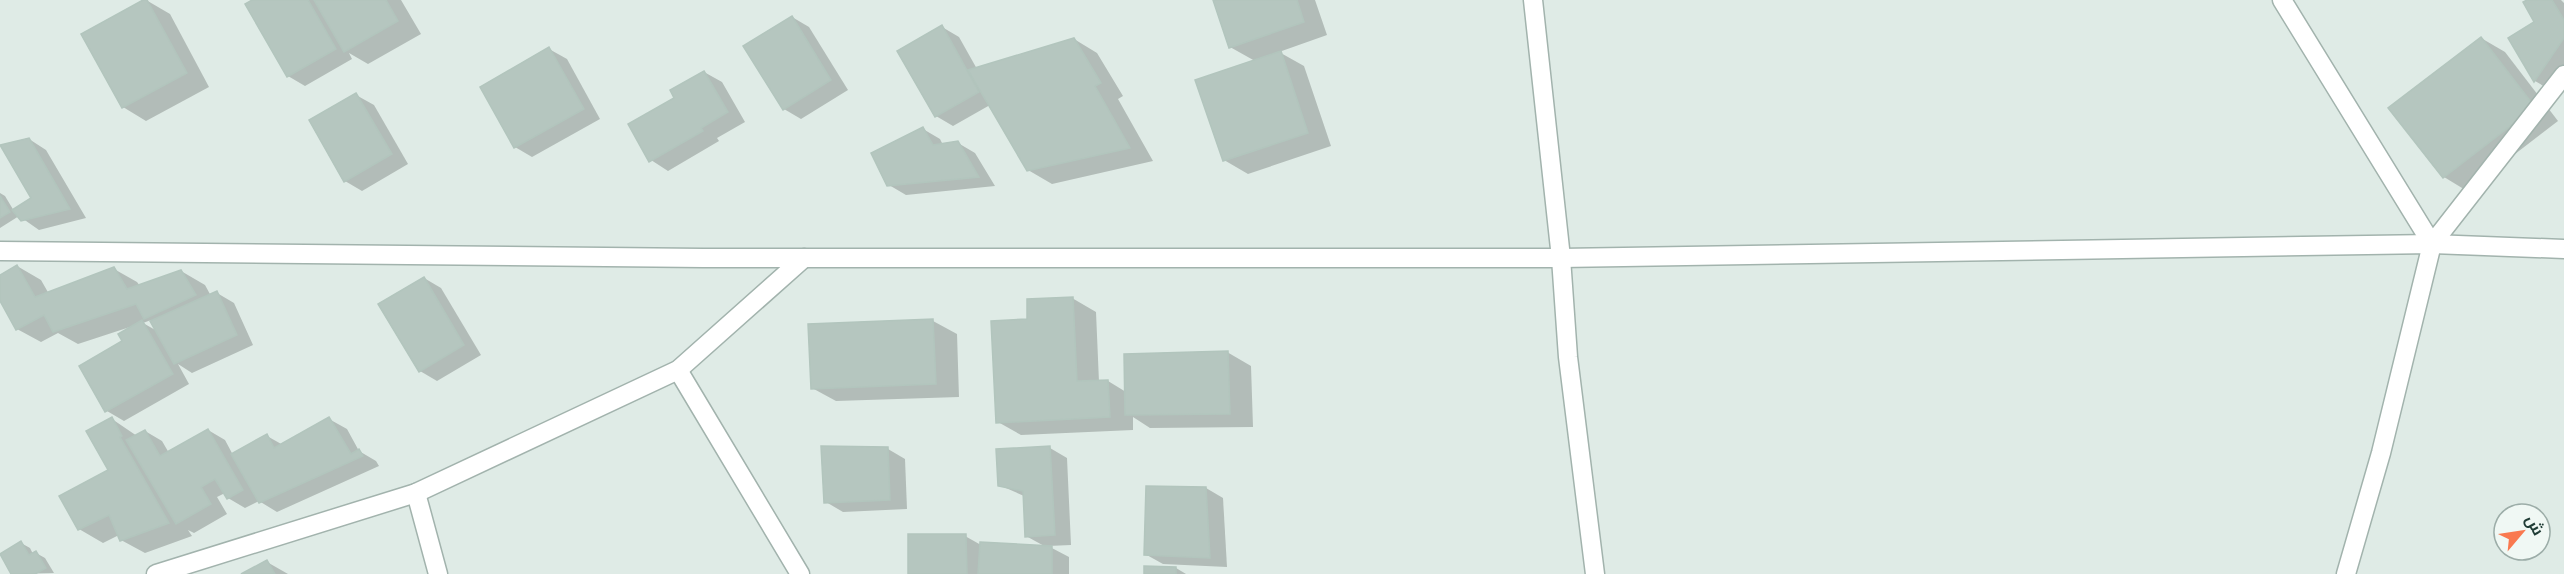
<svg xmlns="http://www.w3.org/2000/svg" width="2564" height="574" font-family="'PT Sans Narrow',Cairo,sans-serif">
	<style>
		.shadow { fill: #0003; fill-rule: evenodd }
		.building { fill: #b5c6bf; stroke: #b2c5bd; stroke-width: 1.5 }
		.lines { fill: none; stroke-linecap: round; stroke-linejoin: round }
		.minor-casing { stroke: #a2b3ad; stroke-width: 21 }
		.minor { stroke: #fff; stroke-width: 18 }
	</style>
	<rect width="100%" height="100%" fill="#dfebe6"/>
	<!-- shadow -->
	<g class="shadow">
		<polygon points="146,0 170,14 209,87 146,121 123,107"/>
		<polygon points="255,0 401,0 421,34 368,64 349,53 352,59 305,86 288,76"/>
		<polygon points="1214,0 1315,0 1327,35 1279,52 1304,66 1331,146 1248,174 1224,160 1255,61 1230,47"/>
		<polygon points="2530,0 2561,0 2564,3 2564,74 2552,91 2535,81 2510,39 2536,23"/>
		<polygon points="792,17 809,27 848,90 801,119 784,109"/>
		<polygon points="942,27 959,37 977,69 1074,39 1097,53 1123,96 1118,99 1153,161 1052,184 1028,170 990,105 953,126 936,116"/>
		<polygon points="2481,38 2505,52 2558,121 2467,191 2444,177"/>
		<polygon points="549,49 567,59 600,119 532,157 515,147"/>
		<polygon points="704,72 722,82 745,122 717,138 719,141 668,171 651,160 676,98"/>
		<polygon points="356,95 374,105 408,164 362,191 345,181"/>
		<polygon points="923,129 940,139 943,145 958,143 975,153 995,186 906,195 889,185"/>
		<polygon points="29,139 46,150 86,218 39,230 19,216 0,228 0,193 5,196 14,211 33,198"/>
		<path d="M17,266l24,14 8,14 65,-25 23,13 3,4 41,-15 24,14 6,11 6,-3 17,10 19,42 -61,28 -14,-9 11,20 -65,37 -17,-10 -26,-45 43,-25 6,-14 -52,17 -20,-11 -17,9 -24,-13 -17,-31v-22zM151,320l6,11 -14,-8z"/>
		<polygon points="424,278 441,288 481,355 437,381 420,371"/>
		<polygon points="1072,298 1096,312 1099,382 1108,381 1126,392 1227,352 1251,366 1253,427 1150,428 1133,417 1133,430 1021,435 998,422 1029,321"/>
		<polygon points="933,321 957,334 959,397 836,401 812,388"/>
		<polygon points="112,419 137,436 145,431 162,441 169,453 208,430 225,440 233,455 267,436 283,445 329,419 347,429 359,451 376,461 379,466 277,512 259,501 245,508 228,498 225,493 217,497 227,514 194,533 188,530 192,536 145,553 121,540 119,535 103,543 79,529 61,497 110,470"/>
		<polygon points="1050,448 1067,458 1071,545 1048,546 1069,557 1069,574 909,574 965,536 981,545 1046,547 1026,536 1024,496 999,485"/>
		<polygon points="888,449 905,459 907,509 843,512 826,502"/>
		<polygon points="1206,488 1223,498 1227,567 1163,564 1145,554"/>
		<polygon points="21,543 30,548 33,554 36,553 45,558 54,573 13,574"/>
		<polygon points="267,562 288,574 244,574"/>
		<polygon points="1176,568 1186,574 1146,574"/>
	</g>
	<!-- building -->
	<g class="building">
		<polygon points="143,0 147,0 187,73 122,108 81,34"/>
		<polygon points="252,0 308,0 336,49 287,77 245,4"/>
		<polygon points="314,0 386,0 398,21 344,52"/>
		<polygon points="1213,0 1297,0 1304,22 1229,48"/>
		<polygon points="2527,0 2552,0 2564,20 2564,38 2534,82 2508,38 2534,22 2523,2"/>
		<polygon points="792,16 831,80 783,110 743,46"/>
		<polygon points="942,25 979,92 935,117 897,51"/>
		<polygon points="2481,37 2535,107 2443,178 2388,108"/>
		<polygon points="1074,38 1101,83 1095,86 1130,148 1027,171 968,70"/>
		<polygon points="549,47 584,109 514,148 480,87"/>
		<polygon points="1281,51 1308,133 1223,161 1195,80"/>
		<polygon points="704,71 728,112 701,128 703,131 649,162 628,124 674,98 670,90"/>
		<polygon points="356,93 392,154 344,182 309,120"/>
		<polygon points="923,127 933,145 958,141 979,177 887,186 871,153"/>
		<polygon points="29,138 70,209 21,221 12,210 31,198 0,145"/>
		<polygon points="0,196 10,212 0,218"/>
		<polygon points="17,265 35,297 114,267 127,289 181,270 196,295 144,319 136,304 53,332 44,315 16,330 0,301 0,275"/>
		<polygon points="424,277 464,345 419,372 378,304"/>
		<polygon points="217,291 237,335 174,364 150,321"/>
		<polygon points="1073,297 1077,381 1108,380 1110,417 996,423 991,321 1027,319 1027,299"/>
		<polygon points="933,319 936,384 811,389 808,324"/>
		<polygon points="142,320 173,374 105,412 79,366 122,341 118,334"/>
		<polygon points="1228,351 1230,414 1125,415 1124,354"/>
		<polygon points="112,417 122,436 120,437 169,523 120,541 109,515 78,530 59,496 108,470 86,431"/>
		<polygon points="329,417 351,454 359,449 363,456 259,503 231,454 267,434 274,448"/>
		<polygon points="208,429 243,490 227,499 215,479 201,487 211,504 176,524 126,440 145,430 160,456"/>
		<polygon points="821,446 888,447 890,500 824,503"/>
		<polygon points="1050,446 1055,535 1025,537 1023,491 998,486 996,449"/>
		<polygon points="1146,486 1206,487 1210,558 1144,555"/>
		<polygon points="908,534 966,534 967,574 908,574"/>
		<polygon points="21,541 29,555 36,551 46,568 35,574 11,574 0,554"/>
		<polygon points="980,542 1052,546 1052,574 978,574"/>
		<polygon points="267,560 275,574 241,574"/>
		<polygon points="1144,566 1176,567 1176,574 1144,574"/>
	</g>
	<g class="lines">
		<defs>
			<g id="minor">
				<polyline points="1533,0 1561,258 1568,357 1595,574"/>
				<polyline points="2282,0 2432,244"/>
				<polyline points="0,251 703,258 1561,258 2432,244 2564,249"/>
				<polyline points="678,370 800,574"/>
				<polyline points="416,493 438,574"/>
				<polyline points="156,574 416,493 678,370 804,258"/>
				<polyline points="2346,574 2381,453 2432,244 2564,75"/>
			</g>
		</defs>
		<!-- minor casing -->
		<use href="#minor" class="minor-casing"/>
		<!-- minor -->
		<use href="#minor" class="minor"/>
	</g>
	<!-- north arrow -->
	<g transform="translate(2522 532) rotate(61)"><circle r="28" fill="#f0f8f4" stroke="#9cada8" stroke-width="1.5"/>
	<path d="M0-4.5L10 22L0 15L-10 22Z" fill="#f9794f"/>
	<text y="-9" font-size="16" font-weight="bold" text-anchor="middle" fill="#1f3c35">ش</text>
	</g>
</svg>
